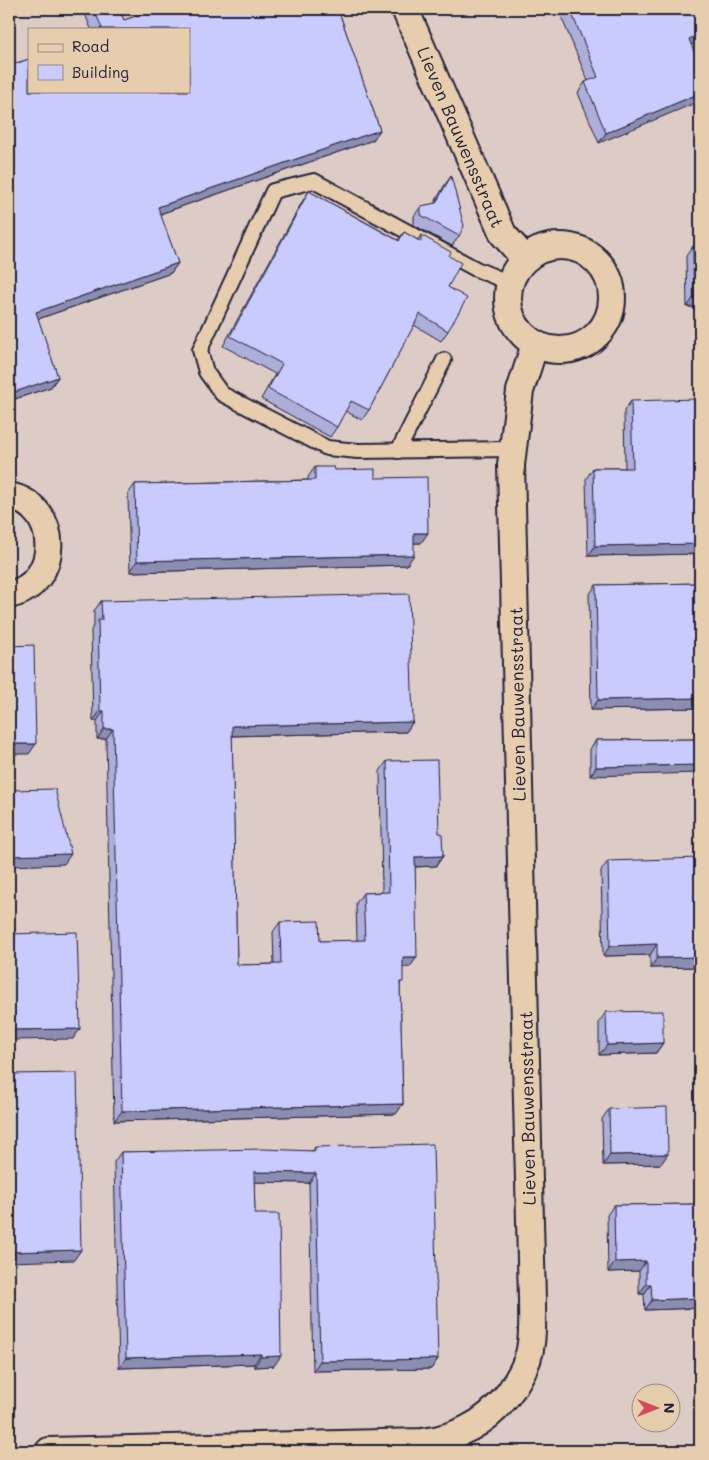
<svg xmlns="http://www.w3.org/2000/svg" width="709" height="1460" font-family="Mali,sans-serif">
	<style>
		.built { fill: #ddccc6; fill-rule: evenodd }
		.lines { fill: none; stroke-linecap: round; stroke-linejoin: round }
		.lane-casing { stroke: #22223b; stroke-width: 18 }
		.street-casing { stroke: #22223b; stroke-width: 30 }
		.lane { stroke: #e6cdae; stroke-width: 14 }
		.street { stroke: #e6cdae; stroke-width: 26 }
		.wall { fill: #adaeda; stroke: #22223b }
		.shaded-wall { fill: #8d8db1; stroke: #22223b }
		.building { fill: #c9cafd; stroke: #22223b }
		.labels { text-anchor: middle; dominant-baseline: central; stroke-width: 4; stroke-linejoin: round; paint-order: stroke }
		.street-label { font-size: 18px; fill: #22223b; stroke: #e6cdae }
	</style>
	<rect width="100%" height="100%" fill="#e6cdae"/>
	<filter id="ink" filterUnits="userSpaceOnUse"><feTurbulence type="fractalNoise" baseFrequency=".02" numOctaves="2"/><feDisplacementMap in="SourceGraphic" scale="10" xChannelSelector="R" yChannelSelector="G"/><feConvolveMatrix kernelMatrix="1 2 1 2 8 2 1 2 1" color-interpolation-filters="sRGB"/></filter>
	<g filter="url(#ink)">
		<!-- built -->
		<path class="built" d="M9,9h691v1442h-691zM29,29h160v62h-160zM642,1392h30v30h-30z"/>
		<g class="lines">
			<defs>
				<g id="lane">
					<polyline points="510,283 476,269 314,181 273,191 200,350 206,372 222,394 327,448 358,451 513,449"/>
					<polyline points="398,451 444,360"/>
				</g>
				<g id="street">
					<polyline points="405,9 503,234 525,259"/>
					<circle cx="560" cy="298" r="52"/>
					<path d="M9,496c53,11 52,88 0,99"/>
					<path d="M49,1451l373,-9c43,-5 75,-25 96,-63 6,-10 12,-24 13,-36 2,-14 1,-29 1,-43l-21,-835 9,-74 15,-47"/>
				</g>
			</defs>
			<!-- lane casing -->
			<use href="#lane" class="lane-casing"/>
			<!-- street casing -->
			<use href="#street" class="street-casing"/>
			<!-- lane -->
			<use href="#lane" class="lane"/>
			<!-- street -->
			<use href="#street" class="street"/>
		</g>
		<!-- wall -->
		<g class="wall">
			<polygon points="83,9 119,9 124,20 157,9 338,9 380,130 373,140 160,214 178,263 171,273 38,319 58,377 51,387 9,401 9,66 29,59 29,91 189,91 189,29 91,29"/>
			<polygon points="558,9 700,9 700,41 691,45 599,143 578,93 585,82 588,81"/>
			<polygon points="451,176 459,236 452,246 414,225 414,216 421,206 434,204 444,186"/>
			<polygon points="309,191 398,240 404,232 418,240 421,235 449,256 448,287 448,331 441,341 414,325 369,410 362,420 345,411 337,427 330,437 261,399 275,374 223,346 302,202"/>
			<polygon points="693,246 700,307 687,307 686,256"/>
			<polygon points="631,401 697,466 700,466 700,554 588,556 586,479 593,468 625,468 624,411"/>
			<polygon points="315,467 335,470 375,478 421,543 414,543 407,565 130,572 128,494 135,484 308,480 308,477"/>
			<polygon points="700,583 700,708 591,710 589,595 596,585"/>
			<polygon points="101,601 413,722 406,732 232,736 237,965 274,964 273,932 280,922 320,941 357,941 356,903 363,893 382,892 380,771 387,761 439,833 443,856 436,866 415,867 410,967 403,967 400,986 403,1104 396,1114 114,1121 106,739 97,739 97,721 93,721 91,630 94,625 94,611"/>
			<polygon points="700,739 590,776 590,749 596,740"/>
			<polygon points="608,861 696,967 650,968 650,955 603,956 601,871"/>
			<polygon points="606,1012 663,1043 656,1053 599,1055 599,1022"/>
			<polygon points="700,1017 700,1078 698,1020"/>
			<polygon points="609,1109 661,1164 603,1165 602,1119"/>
			<polygon points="315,1147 438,1359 431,1369 313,1371 309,1183 254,1182 255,1214 274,1366 254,1367 254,1364 119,1368 114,1162 121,1152 313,1151"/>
			<polygon points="700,1204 700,1308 645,1310 644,1294 639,1294 639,1271 608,1272 607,1215 614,1205"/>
		</g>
		<!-- shaded-wall -->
		<g class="shaded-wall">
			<polygon points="700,34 700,41 682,49 689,39"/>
			<polygon points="700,93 700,101 599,143 606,133"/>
			<polygon points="380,130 373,140 151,217 158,207"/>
			<polygon points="178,263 171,273 29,322 36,312"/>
			<polygon points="694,297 700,297 700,307 687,307"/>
			<polygon points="58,377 51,387 9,401 9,394"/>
			<polygon points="414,533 428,533 421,543 407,543"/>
			<polygon points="700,544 700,554 588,556 595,546"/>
			<polygon points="414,555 407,565 130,572 137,561"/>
			<polygon points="700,698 700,708 591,710 598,700"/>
			<polygon points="100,711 104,711 97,721 93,721"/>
			<polygon points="413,722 406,732 225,736 232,726"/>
			<polygon points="104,729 113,729 106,739 97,739"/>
			<polygon points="9,744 36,744 29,754 9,754"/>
			<polygon points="700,765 700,773 590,776 596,767"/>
			<polygon points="71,854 64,864 9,866 9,856"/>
			<polygon points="443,856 436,866 408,867 415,857"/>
			<polygon points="657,944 650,955 603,956 610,946"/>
			<polygon points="403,957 417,957 410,967 396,967"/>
			<polygon points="700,957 700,961 696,967 650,968 657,958"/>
			<polygon points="80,1029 73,1039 9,1040 9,1030"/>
			<polygon points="663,1043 656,1053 599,1055 607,1045"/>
			<polygon points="403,1104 396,1114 114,1121 122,1111"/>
			<polygon points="668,1154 661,1164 603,1165 610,1155"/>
			<polygon points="254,1172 316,1173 309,1183 247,1182"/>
			<polygon points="81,1250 74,1260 9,1262 9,1252"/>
			<polygon points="646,1261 639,1271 608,1272 615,1262"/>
			<polygon points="646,1284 651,1284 644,1294 639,1294"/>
			<polygon points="700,1298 700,1308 645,1310 652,1300"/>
			<polygon points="261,1354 254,1364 119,1368 126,1358"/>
			<polygon points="281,1356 274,1366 254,1367 261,1357"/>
			<polygon points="438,1359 431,1369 313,1371 320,1361"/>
		</g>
		<!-- building -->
		<g class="building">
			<polygon points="94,9 119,9 124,20 157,9 338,9 380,130 158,207 178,263 36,312 58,377 9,394 9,66 29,59 29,91 189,91 189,29 100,29 102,28"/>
			<polygon points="570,9 700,9 700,34 689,39 700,67 700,93 606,133 585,82 598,77"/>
			<polygon points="451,176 464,226 459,236 421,215 421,206 436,203"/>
			<polygon points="309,191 399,241 404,232 421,242 421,235 451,252 449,256 461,263 448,287 467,298 448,331 420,314 369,410 351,401 337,427 268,389 282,364 230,336"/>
			<polygon points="693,246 700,246 700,297 694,297"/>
			<polygon points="696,399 697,466 700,466 700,544 595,546 593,468 633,468 631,401"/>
			<polygon points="315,467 334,467 335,470 375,469 375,478 427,477 428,533 414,533 414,555 137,561 135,484 315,480"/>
			<polygon points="700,583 700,698 598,700 596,585"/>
			<polygon points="409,594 413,722 232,726 237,965 281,964 280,922 319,921 320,941 365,940 363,893 389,892 387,761 437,760 439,833 442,833 443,856 415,857 417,957 403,957 403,982 400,982 403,1104 122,1111 113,729 104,729 104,711 100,711 98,620 102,620 101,601"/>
			<polygon points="34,645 36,744 9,744 9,646"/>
			<polygon points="700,739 700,765 596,767 596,740"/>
			<polygon points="55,789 71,854 9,856 9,790"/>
			<polygon points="700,858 700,957 657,958 657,944 610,946 608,861"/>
			<polygon points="77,932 80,1029 9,1030 9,934"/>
			<polygon points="663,1011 663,1043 607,1045 606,1012"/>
			<polygon points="77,1073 81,1250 9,1252 9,1074"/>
			<polygon points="667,1107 668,1154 610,1155 609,1109"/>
			<polygon points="433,1144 438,1359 320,1361 316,1173 254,1172 255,1214 279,1214 281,1356 261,1357 261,1354 126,1358 121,1152 264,1149 315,1151 315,1147"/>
			<polygon points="700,1204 700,1298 652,1300 651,1284 646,1284 646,1261 615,1262 614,1205"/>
		</g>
	</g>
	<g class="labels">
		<!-- street labels -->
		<g class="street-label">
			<text transform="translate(461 137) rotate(67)">Lieven Bauwensstraat</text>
			<text transform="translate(517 704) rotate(-91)">Lieven Bauwensstraat</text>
			<text transform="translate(527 1108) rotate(-91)">Lieven Bauwensstraat</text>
		</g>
	</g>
	<!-- margin -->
	<rect width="709" height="1460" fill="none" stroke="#e6cdae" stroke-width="30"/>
	<rect x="15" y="15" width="679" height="1430" fill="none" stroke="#22223b" stroke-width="2" filter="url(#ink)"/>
	<!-- legend -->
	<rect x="28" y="28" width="162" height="65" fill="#e6cdae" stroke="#988980"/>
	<rect x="38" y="44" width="25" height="8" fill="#e6cdae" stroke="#988980"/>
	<text x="72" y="52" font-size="15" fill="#22223b">Road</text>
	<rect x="38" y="65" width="25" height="15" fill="#c9cafd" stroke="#988980"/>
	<text x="72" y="78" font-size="15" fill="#22223b">Building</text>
	<!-- north arrow -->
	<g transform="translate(656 1408) rotate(90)"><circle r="24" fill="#e6cdae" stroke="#988980"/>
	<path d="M0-4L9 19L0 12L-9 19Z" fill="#d1495b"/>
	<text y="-8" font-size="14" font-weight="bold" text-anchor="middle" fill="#22223b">N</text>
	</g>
</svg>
